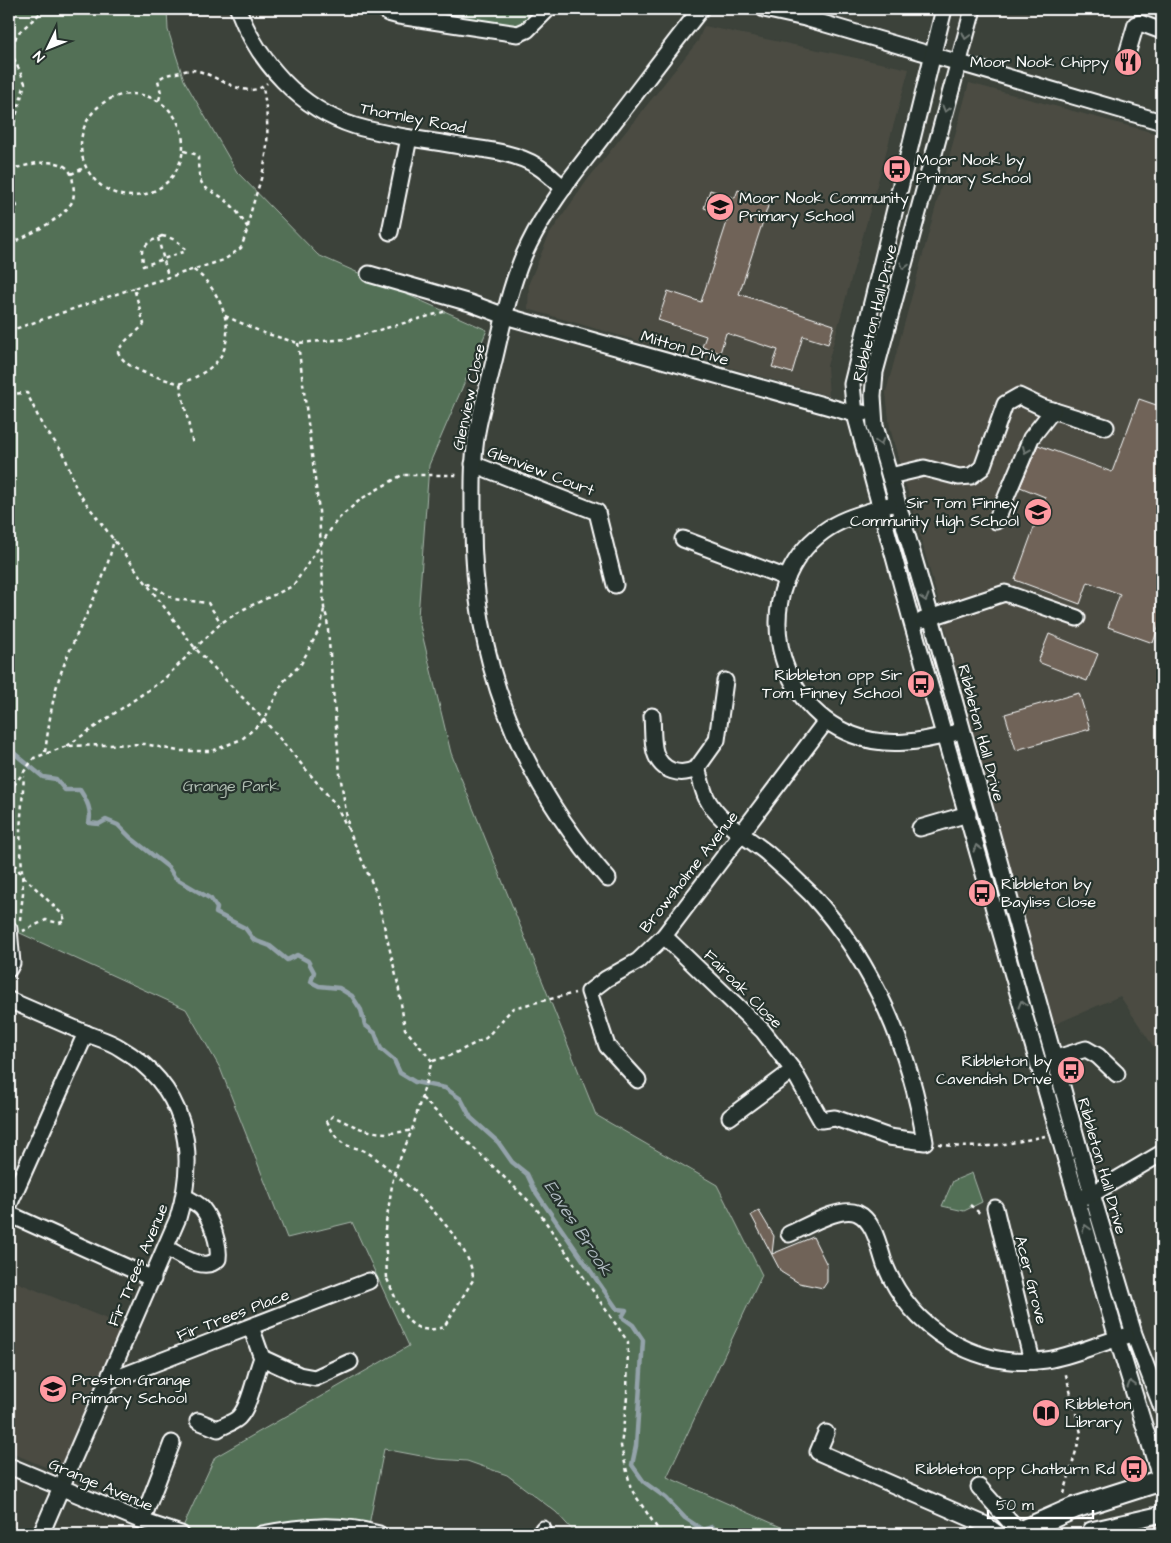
<svg xmlns="http://www.w3.org/2000/svg" width="1171" height="1543" font-family="'Architects Daughter',sans-serif">
	<style>
		.built { fill: #4b4c43 }
		.green { fill: #526f57; stroke: #a8b7ab }
		.lines { fill: none; stroke-linecap: round; stroke-linejoin: round }
		.stream { stroke: #94a3aa; stroke-width: 4.5 }
		.building { fill: #6f6459; stroke: #fff }
		.minor-casing { stroke: #fff; stroke-width: 19 }
		.major-casing { stroke: #fff; stroke-width: 24 }
		.path { stroke: #fff; stroke-width: 2.5; stroke-dasharray: 4 4; stroke-linecap: butt }
		.minor { stroke: #26332d; stroke-width: 15 }
		.major { stroke: #26332d; stroke-width: 20 }
		.oneway { stroke: #727a76 }
		.labels { text-anchor: middle; dominant-baseline: central; stroke-width: 4.5; stroke-linejoin: round; paint-order: stroke }
		.poi-label { font-size: 16px; fill: #fff; stroke: #26332d; text-anchor: end }
		.street-label { font-size: 16px; fill: #fff; stroke: #26332d }
		.park-label { font-size: 16px; fill: #b1beb3; stroke: #26332d }
		.water-label { font-size: 18px; font-style: italic; fill: #afbac0; stroke: #26332d }
	</style>
	<rect width="100%" height="100%" fill="#3c423a"/>
	<filter id="ink" filterUnits="userSpaceOnUse"><feTurbulence type="fractalNoise" baseFrequency=".02" numOctaves="2"/><feDisplacementMap in="SourceGraphic" scale="10" xChannelSelector="R" yChannelSelector="G"/><feConvolveMatrix kernelMatrix="1 2 1 2 8 2 1 2 1" color-interpolation-filters="sRGB"/></filter>
	<g filter="url(#ink)">
		<!-- built -->
		<g class="built">
			<polygon points="704,26 909,69 827,366 829,396 528,309 529,283 549,235 588,179 698,41"/>
			<polygon points="969,83 1162,135 1162,1060 1120,996 1051,1026 937,596 890,428 886,392 890,377"/>
			<polygon points="9,1279 124,1326 58,1472 9,1452"/>
		</g>
		<!-- green -->
		<g class="green">
			<polygon points="9,9 167,9 168,30 184,80 237,172 318,255 487,330 429,465 418,617 451,753 596,1115 717,1185 762,1275 667,1477 797,1534 576,1534 556,1512 507,1475 467,1461 437,1459 384,1449 369,1525 286,1524 245,1534 195,1534 181,1531 215,1457 409,1346 352,1222 287,1238 220,1068 186,1009 9,928"/>
			<polygon points="396,9 540,9 526,26 516,27"/>
			<polygon points="972,1173 982,1202 964,1211 942,1206 953,1181"/>
		</g>
		<g class="lines">
			<!-- stream -->
			<path class="stream" d="M9,749l34,28 13,2 9,11h15c7,11 12,20 9,33l10,1 7,-4 12,5 13,13 37,29 7,11 36,21 6,9 -1,5 29,15 9,12 16,6 17,14 10,-5 11,6 6,11 -3,10 8,4 20,2 13,8 9,14 4,15 10,8 6,16 13,11 6,13 15,9 30,6 16,11 10,19 27,24 14,20 15,12 8,17 82,118 9,1 -4,7 11,8 10,15 -7,106 -4,19 12,17 22,16 19,20 18,12 9,-3 5,7"/>
		</g>
		<!-- building -->
		<g class="building">
			<polygon points="710,190 735,198 738,190 770,200 739,294 834,325 828,344 803,336 792,373 772,367 778,350 726,333 720,353 702,347 706,336 658,320 668,291 701,302 729,216 704,208"/>
			<polygon points="1139,399 1162,407 1162,617 1153,643 1108,627 1120,594 1088,582 1080,604 1015,580 1045,497 1020,487 1038,445 1112,472"/>
			<polygon points="1049,634 1098,654 1087,681 1038,662"/>
			<polygon points="1079,693 1090,729 1016,750 1005,714"/>
			<polygon points="759,1211 774,1236 772,1254 813,1237 827,1265 827,1282 823,1288 799,1283 781,1272 751,1215"/>
			<polygon points="1162,1524 1162,1534 1128,1534 1127,1531"/>
		</g>
		<g class="lines">
			<defs>
				<g id="minor">
					<path d="M238,9c20,53 62,100 117,117 34,10 70,14 105,20 25,4 55,6 77,20 10,6 18,15 27,22"/>
					<polyline points="385,9 388,13 399,16 518,34 527,30 548,9"/>
					<polyline points="764,9 805,18 1162,122"/>
					<polyline points="944,9 852,384 855,414 912,623 1117,1338 1161,1480"/>
					<polyline points="973,9 875,372 873,396 875,426 931,617 1092,1194 1134,1334 1162,1408"/>
					<polyline points="1128,51 1136,24 1140,23 1162,31"/>
					<polyline points="390,232 409,138"/>
					<polyline points="369,274 470,303 505,316 855,414 863,413"/>
					<polyline points="473,464 597,512 615,585"/>
					<polyline points="890,476 924,468 959,477 971,476 982,468 1005,404 1019,396 1042,407 1106,427"/>
					<path d="M889,505c-23,8 -46,12 -66,27 -73,54 -53,172 30,203 33,13 68,7 101,-2"/>
					<polyline points="996,521 1031,438 1053,410"/>
					<polyline points="683,539 787,578"/>
					<polyline points="923,620 1005,593 1077,618"/>
					<path d="M652,716c1,12 0,25 3,36 6,20 26,25 42,16 3,9 5,20 9,29 12,25 40,39 61,56 15,13 30,27 44,41 63,69 100,157 114,248l-36,-5 -54,-19 -14,2 -28,-50"/>
					<polyline points="697,768 717,740 725,681"/>
					<polyline points="920,828 968,814"/>
					<path d="M608,879c-91,-104 -136,-221 -135,-360 0,-29 -1,-58 4,-87 4,-23 11,-45 16,-67 10,-41 17,-83 36,-121 20,-41 50,-76 77,-112 32,-41 63,-83 95,-123"/>
					<polyline points="9,929 12,963 9,969"/>
					<polyline points="664,936 763,1031 793,1070 730,1117"/>
					<path d="M9,1000c25,11 51,22 76,33 12,5 25,8 35,15 65,38 79,101 58,170l-137,316"/>
					<polyline points="1053,1059 1086,1049 1098,1056 1117,1074"/>
					<polyline points="638,1080 607,1046 589,992 606,979 638,961 664,936 826,721"/>
					<polyline points="1083,1197 1092,1194 1162,1153"/>
					<polyline points="9,1205 86,1033"/>
					<polyline points="995,1208 1032,1361"/>
					<polyline points="9,1214 153,1279"/>
					<path d="M789,1234c17,-7 50,-28 68,-21 18,8 22,35 28,52 26,64 91,105 161,95 27,-4 53,-17 80,-24"/>
					<path d="M166,1248c14,7 38,25 52,11 2,-14 -7,-40 -16,-51 -5,-5 -11,-8 -17,-11"/>
					<polyline points="262,1358 299,1375 315,1378 350,1362"/>
					<polyline points="109,1381 369,1281"/>
					<path d="M198,1421l20,8c6,-4 17,-7 21,-12 12,-13 16,-43 23,-59l-11,-31"/>
					<polyline points="826,1433 818,1452 986,1525 998,1534"/>
					<polyline points="9,1466 142,1521 181,1534"/>
					<polyline points="979,1487 1019,1532"/>
					<polyline points="142,1521 172,1443"/>
					<path d="M262,1534c40,-8 78,-11 117,0"/>
					<polyline points="540,1534 543,1529"/>
					<polyline points="1092,1534 1091,1530 1162,1514"/>
				</g>
				<polyline id="major" points="1015,1534 1074,1508 1162,1480"/>
			</defs>
			<!-- minor casing -->
			<use href="#minor" class="minor-casing"/>
			<!-- major casing -->
			<use href="#major" class="major-casing"/>
			<!-- path -->
			<g class="path">
				<circle cx="132" cy="145" r="51"/>
				<path d="M159,100l2,-7 -3,-13c6,-5 11,-6 18,-7 5,-1 11,-3 16,-3 22,1 54,34 75,13"/>
				<path d="M184,151l14,4c0,44 10,27 34,51 6,6 11,15 16,22l-7,20 -17,12 -90,28 10,36c-8,11 -20,14 -26,28 9,20 42,25 62,32l13,61"/>
				<polyline points="9,154 14,124 25,83 11,52 17,34 45,9"/>
				<path d="M9,170c19,-5 62,-20 64,13 1,7 2,16 -3,22 -13,18 -42,29 -61,40"/>
				<polyline points="71,174 86,167"/>
				<polyline points="9,189 17,206 9,232"/>
				<path d="M248,227c3,-21 9,-33 14,-52 8,-30 6,-58 1,-88"/>
				<path d="M162,236c11,2 18,5 24,15l-43,15 -1,-16 7,-8z"/>
				<polyline points="158,238 168,276"/>
				<polyline points="225,316 264,333 298,343 347,339 447,311"/>
				<polyline points="9,331 134,288"/>
				<polyline points="298,343 319,511 324,608 327,618 340,774 349,831 376,892 398,984 405,1029 432,1061 412,1130 394,1173 385,1229 387,1279 383,1279"/>
				<path d="M180,384c14,-6 28,-12 38,-24 22,-28 0,-75 -26,-91"/>
				<polyline points="9,394 27,393 42,425 64,454 77,491 195,648 264,720 336,805 348,829"/>
				<polyline points="148,583 174,599 208,603 221,623"/>
				<polyline points="67,746 163,680 221,623 244,609 293,586 337,520 361,499 402,475 459,475"/>
				<path d="M45,752c4,-27 7,-56 17,-82 17,-46 42,-82 52,-131"/>
				<polyline points="9,792 34,758 67,746 145,744 178,751 212,751 242,739 264,720 283,682 301,664 321,626 324,609"/>
				<polyline points="9,857 22,875 63,915 65,921 59,923 46,920 23,931"/>
				<polyline points="20,920 23,893 20,830 24,776"/>
				<polyline points="433,1061 449,1056 486,1038 513,1008 575,993"/>
				<polyline points="422,1098 536,1208 628,1342 627,1397 621,1446 631,1489 661,1534"/>
				<path d="M939,1144c37,7 70,0 106,-8"/>
				<polyline points="970,1205 982,1215"/>
				<path d="M387,1279c13,27 19,60 57,48l29,-47c1,-38 -70,-101 -99,-123 -22,-17 -31,-1 -47,-36l6,-5c29,15 46,21 79,14"/>
				<polyline points="1064,1494 1081,1433 1065,1371"/>
			</g>
			<!-- minor -->
			<use href="#minor" class="minor"/>
			<!-- major -->
			<use href="#major" class="major"/>
		</g>
		<!-- one-way arrows -->
		<defs><path id="oneway-chevron" d="M-2-3.5L2.5 0L-2 3.5" fill="none" stroke-width="1.6" stroke-linecap="round" stroke-linejoin="round" transform="scale(1.25)"/></defs>
		<g class="oneway">
			<use href="#oneway-chevron" transform="translate(966 36) rotate(105)"/>
			<use href="#oneway-chevron" transform="translate(946 109) rotate(105)"/>
			<use href="#oneway-chevron" transform="translate(904 266) rotate(105)"/>
			<use href="#oneway-chevron" transform="translate(880 442) rotate(74)"/>
			<use href="#oneway-chevron" transform="translate(1026 450) rotate(113)"/>
			<use href="#oneway-chevron" transform="translate(925 598) rotate(73)"/>
			<use href="#oneway-chevron" transform="translate(977 848) rotate(-106)"/>
			<use href="#oneway-chevron" transform="translate(1022 1004) rotate(-106)"/>
			<use href="#oneway-chevron" transform="translate(1086 1228) rotate(-106)"/>
			<use href="#oneway-chevron" transform="translate(1131 1384) rotate(-107)"/>
		</g>
	</g>
	<!-- icons -->
	<defs>
		<symbol id="restaurant-disc" viewBox="-11 -11 22 22"><circle r="9.5" fill="#ff9aa2" stroke="#26332d"/><path d="M-5-6h1v4h1v-4h1v4h1v-4h1v5L-1.5 .5V6h-2V.5L-5-1ZM5-6V6H3V1.5H1.5Q1.5-4 5-6Z" fill="#111"/></symbol>
		<symbol id="bus-disc" viewBox="-11 -11 22 22"><circle r="9.5" fill="#ff9aa2" stroke="#26332d"/><path d="M-5-6H5V4H4V6H2V4H-2V6H-4V4H-5ZM-3.5-4V0h7V-4ZM-3.5 1.2v1.5H-2V1.2ZM2 1.2v1.5H3.5V1.2Z" fill="#111"/></symbol>
		<symbol id="school-disc" viewBox="-11 -11 22 22"><circle r="9.5" fill="#ff9aa2" stroke="#26332d"/><path d="M0-5L7-2L0 1L-7-2ZM-4 1L0 2.5L4 1V4Q0 6-4 4Z" fill="#111"/></symbol>
		<symbol id="library-disc" viewBox="-11 -11 22 22"><circle r="9.5" fill="#ff9aa2" stroke="#26332d"/><path d="M-6-4Q-3-5.5-.7-3.5V5Q-3 3-6 4ZM6-4Q3-5.5 .7-3.5V5Q3 3 6 4Z" fill="#111"/></symbol>
	</defs>
	<g fill-rule="evenodd">
		<use href="#restaurant-disc" x="1112" y="46" width="32" height="32"/>
		<use href="#bus-disc" x="881" y="153" width="32" height="32"/>
		<use href="#school-disc" x="704" y="191" width="32" height="32"/>
		<use href="#school-disc" x="1022" y="496" width="32" height="32"/>
		<use href="#bus-disc" x="905" y="668" width="32" height="32"/>
		<use href="#bus-disc" x="966" y="877" width="32" height="32"/>
		<use href="#bus-disc" x="1055" y="1054" width="32" height="32"/>
		<use href="#school-disc" x="37" y="1373" width="32" height="32"/>
		<use href="#library-disc" x="1030" y="1397" width="32" height="32"/>
		<use href="#bus-disc" x="1118" y="1453" width="32" height="32"/>
	</g>
	<g class="labels">
		<!-- poi labels -->
		<g class="poi-label">
			<text x="1109" y="62">Moor Nook Chippy</text>
			<text x="916" y="160" text-anchor="start">Moor Nook by<tspan x="916" dy="18">Primary School</tspan></text>
			<text x="739" y="198" text-anchor="start">Moor Nook Community<tspan x="739" dy="18">Primary School</tspan></text>
			<text x="1019" y="503">Sir Tom Finney<tspan x="1019" dy="18">Community High School</tspan></text>
			<text x="902" y="675">Ribbleton opp Sir<tspan x="902" dy="18">Tom Finney School</tspan></text>
			<text x="1001" y="884" text-anchor="start">Ribbleton by<tspan x="1001" dy="18">Bayliss Close</tspan></text>
			<text x="1052" y="1061">Ribbleton by<tspan x="1052" dy="18">Cavendish Drive</tspan></text>
			<text x="72" y="1380" text-anchor="start">Preston Grange<tspan x="72" dy="18">Primary School</tspan></text>
			<text x="1065" y="1404" text-anchor="start">Ribbleton<tspan x="1065" dy="18">Library</tspan></text>
			<text x="1115" y="1469">Ribbleton opp Chatburn Rd</text>
		</g>
		<!-- street labels -->
		<g class="street-label">
			<text transform="translate(413 118) rotate(11)">Thornley Road</text>
			<text transform="translate(875 313) rotate(-76)">Ribbleton Hall Drive</text>
			<text transform="translate(685 348) rotate(16)">Mitton Drive</text>
			<text transform="translate(469 397) rotate(-78)">Glenview Close</text>
			<text transform="translate(541 471) rotate(21)">Glenview Court</text>
			<text transform="translate(981 733) rotate(75)">Ribbleton Hall Drive</text>
			<text transform="translate(689 872) rotate(-52)">Browsholme Avenue</text>
			<text transform="translate(743 989) rotate(45)">Fairoak Close</text>
			<text transform="translate(1102 1166) rotate(74)">Ribbleton Hall Drive</text>
			<text transform="translate(138 1265) rotate(-67)">Fir Trees Avenue</text>
			<text transform="translate(1031 1280) rotate(76)">Acer Grove</text>
			<text transform="translate(233 1315) rotate(-21)">Fir Trees Place</text>
			<text transform="translate(101 1485) rotate(23)">Grange Avenue</text>
		</g>
		<!-- park labels -->
		<g class="park-label">
			<text x="231" y="786">Grange Park</text>
		</g>
		<!-- water labels -->
		<g class="water-label">
			<text transform="translate(578 1228) rotate(57)">Eaves Brook</text>
		</g>
	</g>
	<!-- margin -->
	<rect width="1171" height="1543" fill="none" stroke="#26332d" stroke-width="30"/>
	<rect x="15" y="15" width="1141" height="1513" fill="none" stroke="#fff" stroke-width="2" filter="url(#ink)"/>
	<!-- north arrow -->
	<g transform="translate(48 48) rotate(227)" stroke="#26332d" stroke-width="4" paint-order="stroke">
	<path d="M0-4L9 19L0 12L-9 19Z" fill="#ffffff"/>
	<text y="-8" font-size="14" font-weight="bold" text-anchor="middle" fill="#ffffff">N</text>
	</g>
	<!-- scale -->
	<path d="M988 1510v8h105v-8" fill="none" stroke="#ffffff" stroke-width="2.5"/>
	<text x="996" y="1510" font-size="15" fill="#ffffff" stroke="#26332d" stroke-width="4" paint-order="stroke">50 m</text>
</svg>
